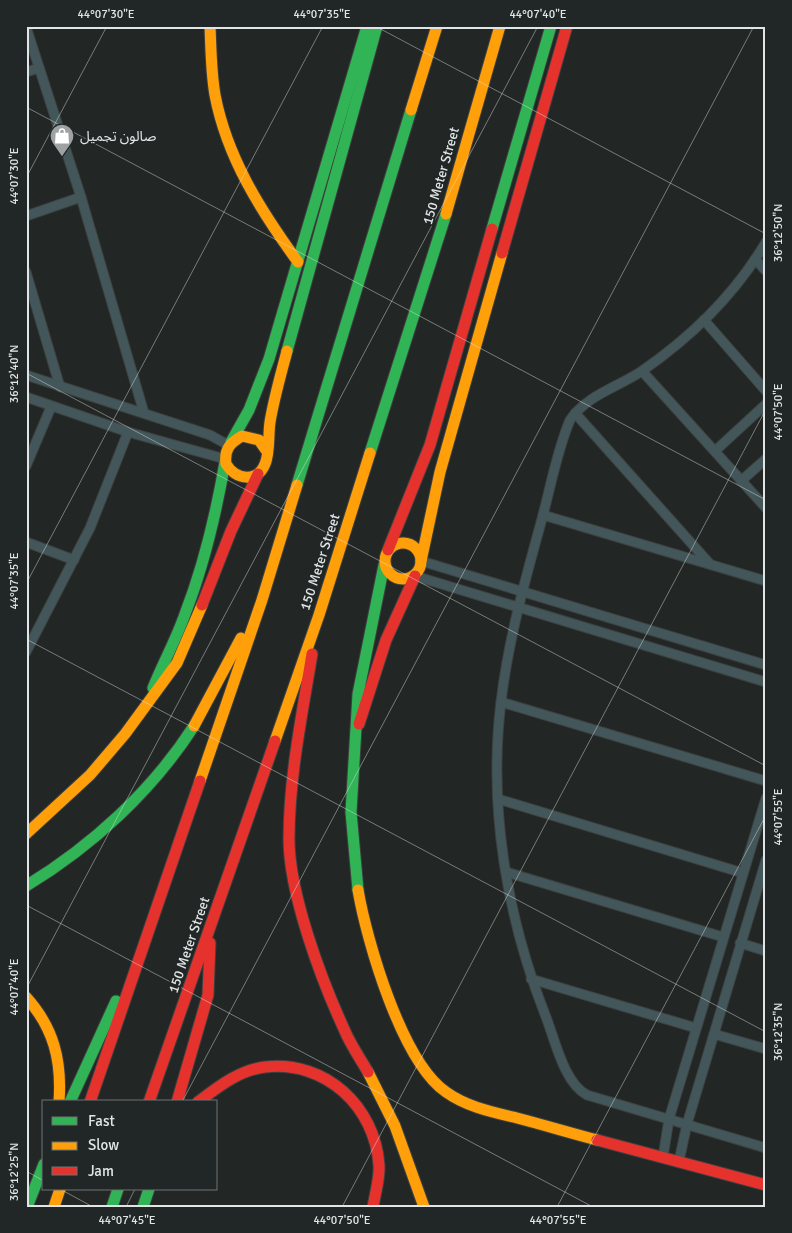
<svg xmlns="http://www.w3.org/2000/svg" width="792" height="1233" font-family="Signika,'Noto Sans Arabic',sans-serif">
	<style>
		.lines { fill: none; stroke-linecap: round; stroke-linejoin: round }
		.street-casing { stroke: #3e4040; stroke-width: 11 }
		.fast-casing { stroke: #3e4040; stroke-width: 13 }
		.slow-casing { stroke: #3e4040; stroke-width: 13 }
		.jam-casing { stroke: #3e4040; stroke-width: 13 }
		.street { stroke: #43575a; stroke-width: 9 }
		.fast { stroke: #30b455; stroke-width: 11 }
		.slow { stroke: #ff9f0a; stroke-width: 11 }
		.jam { stroke: #e5322d; stroke-width: 11 }
		.ticks { fill: none; stroke: #e1e5e5; stroke-width: 1; stroke-opacity: 0.45 }
		.labels { text-anchor: middle; dominant-baseline: central; stroke-width: 4; stroke-linejoin: round; paint-order: stroke }
		.poi-label { font-size: 14px; fill: #e1e5e5; stroke: #212726; text-anchor: start }
		.street-label { font-size: 14px; fill: #e1e5e5; stroke: #212726 }
		.neatline { fill: none; stroke: #e1e5e5; stroke-width: 2 }
		.ticks-label { font-size: 12px; text-anchor: middle; fill: #e1e5e5 }
	</style>
	<rect width="100%" height="100%" fill="#222625"/>
	<g class="lines">
		<defs>
			<g id="street">
				<polyline points="26,27 81,197 144,413"/>
				<polyline points="26,72 39,68"/>
				<polyline points="26,216 81,197"/>
				<path d="M766,242c-30,51 -75,95 -124,129 -24,16 -55,24 -72,49 -14,33 -20,71 -30,106 -16,58 -32,116 -39,176 -13,106 6,216 45,315 9,23 18,66 41,78l179,53"/>
				<polyline points="755,259 766,271"/>
				<polyline points="26,272 60,387"/>
				<polyline points="704,320 766,391"/>
				<polyline points="642,371 766,508"/>
				<polyline points="26,375 210,435 228,445"/>
				<polyline points="26,397 128,432 225,459"/>
				<polyline points="575,413 709,563"/>
				<polyline points="715,451 766,404"/>
				<polyline points="26,466 51,407"/>
				<polyline points="741,481 766,459"/>
				<polyline points="543,515 766,581"/>
				<polyline points="26,542 74,560"/>
				<polyline points="421,561 766,665"/>
				<polyline points="415,576 766,682"/>
				<polyline points="26,652 90,528 128,432"/>
				<polyline points="501,702 766,781"/>
				<polyline points="498,799 743,873"/>
				<polyline points="506,872 723,937"/>
				<polyline points="740,943 766,951"/>
				<polyline points="531,979 696,1028"/>
				<polyline points="714,1034 766,1049"/>
				<polyline points="663,1157 669,1119 766,798"/>
				<polyline points="679,1161 687,1124 766,860"/>
			</g>
			<g id="fast">
				<polyline points="492,229 551,26"/>
				<polyline points="287,351 377,26"/>
				<polyline points="231,442 249,410 269,359 367,26"/>
				<polyline points="370,453 446,214"/>
				<polyline points="297,485 411,110"/>
				<path d="M153,688c10,-25 23,-48 32,-74 19,-49 31,-100 40,-152"/>
				<path d="M26,886c66,-40 126,-95 168,-160"/>
				<polyline points="358,890 351,812 358,694 384,565"/>
				<polyline points="70,1102 116,1001"/>
				<polyline points="27,1207 44,1164"/>
				<polyline points="112,1207 118,1189"/>
				<polyline points="143,1207 149,1189"/>
			</g>
			<g id="slow">
				<path d="M210,26c1,23 1,46 5,69 12,63 46,116 83,167"/>
				<polyline points="411,110 437,26"/>
				<polyline points="446,214 500,26"/>
				<path d="M266,450l-7,-10 -17,-4c-12,7 -18,13 -16,28 9,15 31,20 39,0 5,-11 3,-29 5,-42 4,-24 11,-48 17,-71"/>
				<circle cx="403" cy="561" r="18"/>
				<polyline points="421,561 440,472 502,253"/>
				<polyline points="194,726 241,638"/>
				<polyline points="275,741 319,615 370,453"/>
				<polyline points="200,781 262,600 297,485"/>
				<polyline points="26,834 90,775 125,734 177,663 202,605"/>
				<path d="M358,890c9,52 44,172 88,202 21,15 46,20 71,26 27,7 53,15 80,22"/>
				<path d="M26,997c28,31 36,64 33,105"/>
				<polyline points="368,1072 395,1126 424,1207"/>
				<polyline points="54,1207 60,1189"/>
			</g>
			<g id="jam">
				<polyline points="502,253 567,26"/>
				<polyline points="388,550 430,445 492,229"/>
				<polyline points="202,605 231,531 258,474"/>
				<path d="M312,654c-10,61 -23,123 -23,185 0,54 32,140 55,190 6,15 16,29 24,43"/>
				<polyline points="359,724 386,640 415,576"/>
				<polyline points="90,1102 200,781"/>
				<polyline points="149,1102 275,741"/>
				<polyline points="177,1102 208,995 210,943"/>
				<path d="M198,1102c20,-15 41,-32 67,-35 61,-7 110,40 114,98 1,13 -4,29 -6,42"/>
				<polyline points="597,1140 766,1185"/>
			</g>
		</defs>
		<!-- street casing -->
		<use href="#street" class="street-casing"/>
		<!-- fast casing -->
		<use href="#fast" class="fast-casing"/>
		<!-- slow casing -->
		<use href="#slow" class="slow-casing"/>
		<!-- jam casing -->
		<use href="#jam" class="jam-casing"/>
		<!-- street -->
		<use href="#street" class="street"/>
		<!-- fast -->
		<use href="#fast" class="fast"/>
		<!-- slow -->
		<use href="#slow" class="slow"/>
		<!-- jam -->
		<use href="#jam" class="jam"/>
	</g>
	<!-- ticks -->
	<path class="ticks" d="M375,26l391,208M26,107l740,393M26,178l81,-152M26,373l740,393M26,584l297,-558M26,639l740,393M26,905l567,302M26,989l512,-963M182,1102l572,-1076M26,1171l18,10M60,1189l33,18M126,1207l9,-18M342,1207l424,-798M557,1207l209,-392"/>
	<!-- icons -->
	<defs>
		<symbol id="shop-pin" viewBox="-11 -11 22 30"><path d="M0 17L-7.5 6A9.5 9.5 0 1 1 7.5 6Z" fill="#9ea2a2" stroke="#212726"/><path d="M-5-2.5h2.3a2.7 3.5 0 0 1 5.4 0H5L5.5 6h-11ZM-1.5-2.5h3a1.5 2.3 0 0 0-3 0Z" fill="#fff"/></symbol>
	</defs>
	<g fill-rule="evenodd">
		<use href="#shop-pin" x="48" y="122" width="28" height="38"/>
	</g>
	<g class="labels">
		<!-- poi labels -->
		<g class="poi-label">
			<text x="80" y="136">صالون تجميل</text>
		</g>
		<!-- street labels -->
		<g class="street-label">
			<text transform="translate(441 176) rotate(-74)">150 Meter Street</text>
			<text transform="translate(320 562) rotate(-72)">150 Meter Street</text>
			<text transform="translate(189 945) rotate(-71)">150 Meter Street</text>
		</g>
	</g>
	<!-- border -->
	<rect width="792" height="1233" fill="none" stroke="#212726" stroke-width="55"/>
	<!-- legend -->
	<rect x="42" y="1100" width="175" height="90" fill="#212726" stroke="#6e7372"/>
	<rect x="52" y="1117" width="25" height="8" fill="#30b455" stroke="#6e7372"/>
	<text x="88" y="1126" font-size="15" fill="#e1e5e5">Fast</text>
	<rect x="52" y="1142" width="25" height="8" fill="#ff9f0a" stroke="#6e7372"/>
	<text x="88" y="1150" font-size="15" fill="#e1e5e5">Slow</text>
	<rect x="52" y="1167" width="25" height="8" fill="#e5322d" stroke="#6e7372"/>
	<text x="88" y="1176" font-size="15" fill="#e1e5e5">Jam</text>
	<rect x="28" y="28" width="736" height="1178" class="neatline"/>
	<g class="ticks-label">
		<text x="106" y="18">44°07'30"E</text>
		<text x="322" y="18">44°07'35"E</text>
		<text x="538" y="18">44°07'40"E</text>
		<text transform="translate(14 176) rotate(-90)" y="4">44°07'30"E</text>
		<text transform="translate(778 233) rotate(-90)" y="4">36°12'50"N</text>
		<text transform="translate(14 374) rotate(-90)" y="4">36°12'40"N</text>
		<text transform="translate(778 412) rotate(-90)" y="4">44°07'50"E</text>
		<text transform="translate(14 581) rotate(-90)" y="4">44°07'35"E</text>
		<text transform="translate(778 817) rotate(-90)" y="4">44°07'55"E</text>
		<text transform="translate(14 987) rotate(-90)" y="4">44°07'40"E</text>
		<text transform="translate(778 1032) rotate(-90)" y="4">36°12'35"N</text>
		<text transform="translate(14 1172) rotate(-90)" y="4">36°12'25"N</text>
		<text x="127" y="1224">44°07'45"E</text>
		<text x="342" y="1224">44°07'50"E</text>
		<text x="558" y="1224">44°07'55"E</text>
	</g>
</svg>
